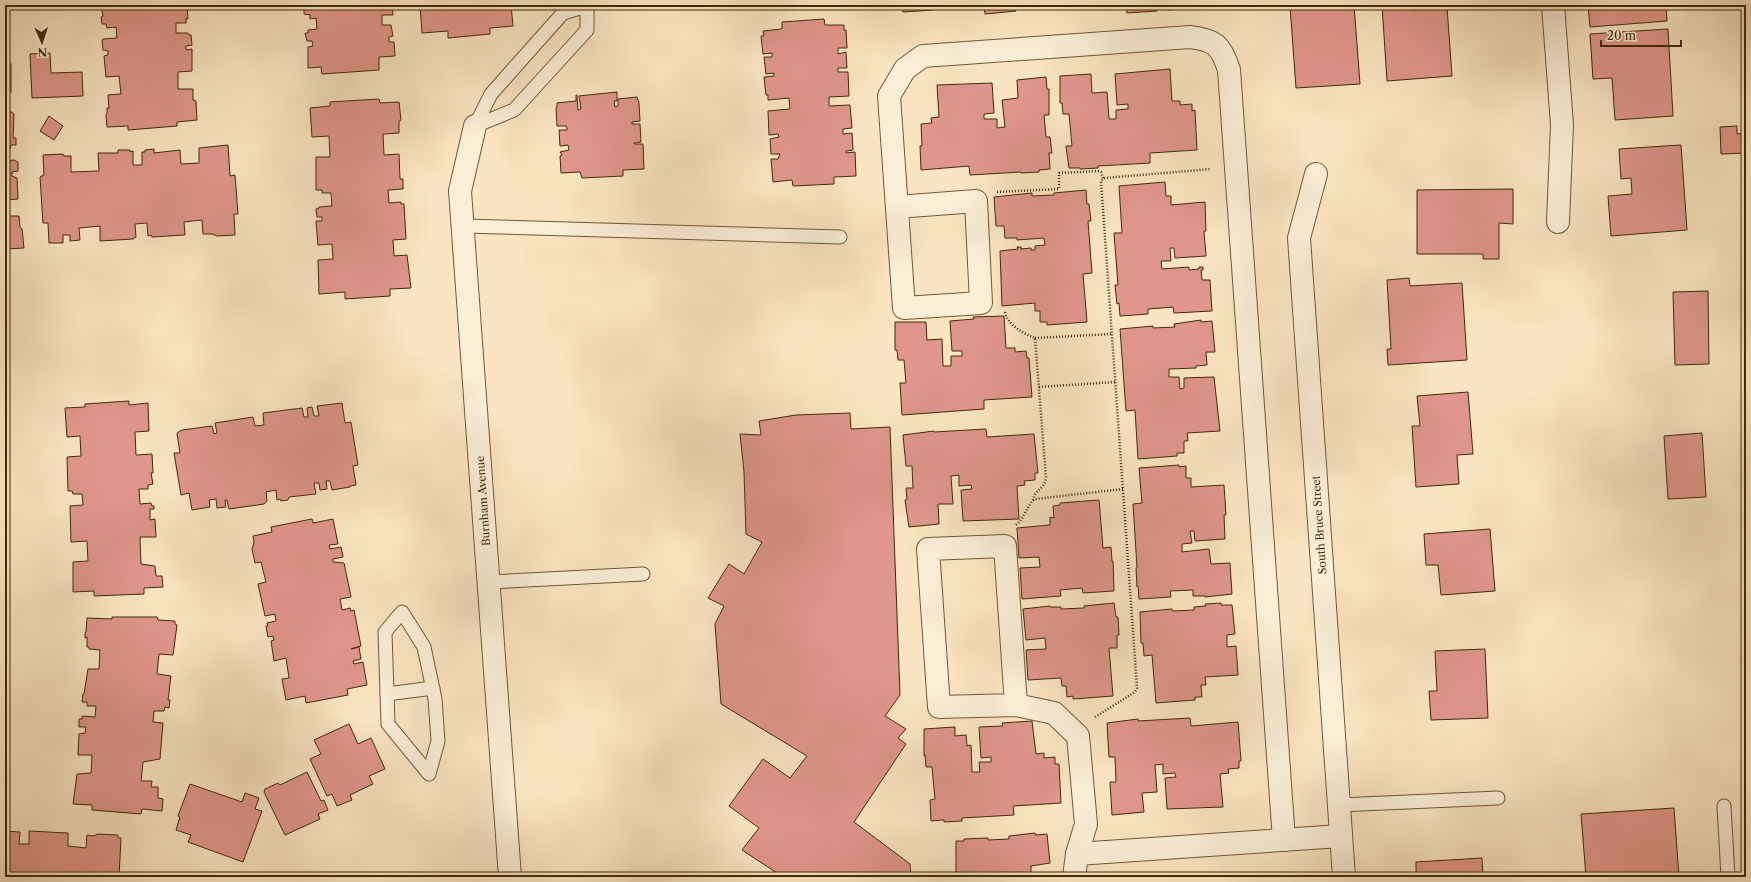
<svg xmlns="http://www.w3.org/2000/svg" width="1751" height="882" font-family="'Libre Caslon Text',serif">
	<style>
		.building { fill: #e0968c; stroke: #402a07 }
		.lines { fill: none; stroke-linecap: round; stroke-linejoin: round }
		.service-casing { stroke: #6e5936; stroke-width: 15 }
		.minor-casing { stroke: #6e5936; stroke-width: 24 }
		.path { stroke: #402a07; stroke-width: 2.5; stroke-dasharray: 1 2; stroke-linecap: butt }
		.service { stroke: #fbeed7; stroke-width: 13 }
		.minor { stroke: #fbeed7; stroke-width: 22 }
		.labels { text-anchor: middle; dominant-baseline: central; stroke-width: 3; stroke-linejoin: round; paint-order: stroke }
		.street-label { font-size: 11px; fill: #402a07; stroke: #fbeed7 }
	</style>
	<rect width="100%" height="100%" fill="#f9e5c1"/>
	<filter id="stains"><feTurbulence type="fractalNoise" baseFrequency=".005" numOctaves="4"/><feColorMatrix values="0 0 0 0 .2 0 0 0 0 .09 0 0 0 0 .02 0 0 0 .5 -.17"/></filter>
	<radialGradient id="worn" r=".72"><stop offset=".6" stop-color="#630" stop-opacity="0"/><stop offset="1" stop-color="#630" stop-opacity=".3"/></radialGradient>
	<!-- building -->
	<g class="building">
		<polygon points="101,5 187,5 188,19 186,18 186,23 176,23 176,33 188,33 189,35 191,35 192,45 186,46 186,50 192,49 192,71 178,72 178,89 193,89 193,100 196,101 197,120 177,122 177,126 128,130 128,126 107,127 106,115 107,113 107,108 109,108 108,95 121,94 119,76 106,77 104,56 108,55 108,51 103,50 102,41 103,39 117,38 116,27 107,28 106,24 102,24 101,17 103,16"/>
		<polygon points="304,5 392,5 393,15 382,15 382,25 391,25 393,36 389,37 389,42 394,42 395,56 379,57 379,70 322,74 321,67 308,68 308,47 313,46 312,41 307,41 305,33 308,33 308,30 317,29 316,18 310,19 310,15 304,14"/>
		<polygon points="420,5 511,5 513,26 490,28 490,34 448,38 448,31 422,33"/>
		<polygon points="902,5 933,5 933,10 903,12"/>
		<polygon points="943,5 974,5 974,7 944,9"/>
		<polygon points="984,5 1015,5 1016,11 985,14"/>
		<polygon points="1039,5 1094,5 1094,6 1040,8"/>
		<polygon points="1126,5 1157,5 1157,11 1127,13"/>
		<polygon points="1168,5 1198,5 1198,7 1168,10"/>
		<polygon points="1301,5 1354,5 1360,84 1296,88 1290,6"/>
		<polygon points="1382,5 1414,5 1414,10 1447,7 1452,76 1387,81"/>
		<polygon points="1588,5 1666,5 1667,21 1590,27"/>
		<polygon points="824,19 825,25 844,25 844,30 846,30 847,48 838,48 838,54 846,52 847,68 838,68 838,72 848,72 849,96 829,97 829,106 850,105 852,128 843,129 843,134 852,133 853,150 846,151 846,153 855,152 856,176 834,177 834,184 793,186 792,180 773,182 771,159 778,159 780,154 771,154 770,139 779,137 778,134 769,135 768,111 790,109 789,98 768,100 768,95 766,95 764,77 774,76 774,73 766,74 764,57 772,57 772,53 763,54 761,36 764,36 763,31 781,29 782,28 782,22"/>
		<polygon points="1668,29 1673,116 1615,120 1612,78 1593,79 1590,34"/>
		<polygon points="50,53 51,73 82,72 83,96 32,98 30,54"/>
		<rect x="5" y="64" width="6" height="28"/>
		<polygon points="1170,69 1172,101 1180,101 1180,105 1192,104 1192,111 1195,110 1197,150 1150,153 1150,163 1098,166 1098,168 1080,169 1080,168 1069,168 1066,146 1072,146 1069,114 1063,114 1062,103 1060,103 1060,76 1091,74 1092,93 1107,92 1109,119 1116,119 1116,110 1128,109 1128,104 1117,105 1115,74"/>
		<polygon points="1046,77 1047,89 1049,89 1049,115 1044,115 1046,137 1050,137 1052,153 1049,153 1050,169 1039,170 1039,172 1021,173 1021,172 970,175 969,166 921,170 920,146 922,146 921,124 932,123 931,118 939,117 937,85 992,83 994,113 984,114 984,119 997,119 997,128 1005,127 1002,100 1018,98 1017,80"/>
		<polygon points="617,92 617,101 614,101 615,107 618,106 618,99 637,97 639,103 640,121 632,122 632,124 640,124 641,142 634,143 634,144 643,144 644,169 623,170 623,176 582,178 580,172 561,173 560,156 562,155 560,152 569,150 568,145 560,146 559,130 567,130 567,128 566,126 557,126 556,108 557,107 557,103 576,101 576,95 577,95 578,110 581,109 579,96"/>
		<polygon points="379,99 380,103 399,102 401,120 399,121 399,133 383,134 384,155 399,154 400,179 403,179 403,189 388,190 389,203 401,202 401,204 404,204 406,239 393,240 394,256 407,255 411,288 390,289 390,296 345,299 345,292 319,294 318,260 333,259 332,244 318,245 316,221 322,221 322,217 317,217 316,209 319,208 319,207 332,206 331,193 322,193 322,190 316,190 316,157 330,157 329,136 312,137 310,108 330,106 330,102"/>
		<polygon points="5,112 12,112 14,114 13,138 16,138 16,145 11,145 10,149 5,149"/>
		<polygon points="49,116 63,126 54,140 40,131"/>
		<polygon points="1737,126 1737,134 1746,133 1746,153 1721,154 1720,127"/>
		<polygon points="228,145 230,176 235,175 238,214 234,214 235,235 217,236 212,234 203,234 202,220 184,222 185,235 152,237 151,235 148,236 147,223 135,224 136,237 133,239 100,241 100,226 79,228 80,240 70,241 70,235 63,235 63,243 49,243 48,223 43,223 40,177 44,175 43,155 63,154 64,156 71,156 71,172 99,171 98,153 118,153 118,150 130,150 130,152 133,151 133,165 142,165 142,152 145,152 145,150 154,149 154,153 180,150 181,164 199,163 199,148"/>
		<polygon points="1681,145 1687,230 1611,236 1608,196 1632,194 1631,178 1621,179 1619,149"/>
		<polygon points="14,160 18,162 18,171 12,172 12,176 17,178 18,199 5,200 5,161"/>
		<polygon points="1165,182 1166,196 1171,196 1171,205 1205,202 1206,231 1204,231 1206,256 1175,258 1174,248 1170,248 1171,261 1161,261 1162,269 1189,267 1189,270 1199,269 1199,267 1203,267 1203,270 1201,270 1202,280 1210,280 1212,311 1174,313 1173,307 1148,309 1148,314 1120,316 1119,303 1117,304 1115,285 1118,285 1114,233 1122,233 1119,186"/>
		<polygon points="1513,189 1513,224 1499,223 1499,259 1483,259 1483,254 1417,254 1417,190"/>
		<polygon points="1086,190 1087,204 1089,204 1091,221 1088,221 1092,273 1083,274 1087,322 1047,325 1047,322 1040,322 1040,311 1035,311 1035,303 1002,306 1000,251 1018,249 1017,247 1021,247 1021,249 1031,248 1031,250 1035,250 1035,246 1045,245 1044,238 1017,240 1017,238 1005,238 1004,226 996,226 994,197 1032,193 1032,196 1054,195 1054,193"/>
		<polygon points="5,207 6,216 19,216 20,227 22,229 24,248 5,249"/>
		<polygon points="1409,278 1410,286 1462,283 1467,360 1388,365 1387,349 1391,349 1387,280"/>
		<polygon points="1708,291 1709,364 1675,365 1673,292"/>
		<polygon points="1004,316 1006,348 1015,348 1015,352 1026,351 1027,358 1029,358 1032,397 984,400 984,409 902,415 900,383 906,383 904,360 898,360 897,350 895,350 895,322 926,322 927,340 942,339 943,366 951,366 951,356 962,356 962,351 952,351 950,321 974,319 973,317"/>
		<polygon points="1201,320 1201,322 1212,321 1215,352 1206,352 1207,365 1196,366 1196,368 1169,369 1169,377 1179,377 1180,389 1184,388 1184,378 1214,377 1220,431 1187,433 1188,441 1184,441 1184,453 1177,453 1177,456 1138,459 1135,410 1126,411 1120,329 1153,326 1153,328 1175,327 1174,324"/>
		<polygon points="1468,392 1473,454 1457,455 1459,484 1416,487 1412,426 1420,426 1417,396"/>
		<polygon points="129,401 129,405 148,403 149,431 135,432 136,455 152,454 153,473 151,473 153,484 148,485 148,489 139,489 140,504 151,503 152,506 154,506 154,509 150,509 150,520 155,519 156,537 140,537 141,564 155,566 156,576 162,576 163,587 144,588 144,594 94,596 94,591 73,592 73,562 88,561 87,541 71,542 70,506 83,505 82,494 73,494 72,491 68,491 67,457 81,456 80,436 67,437 65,408 85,407 85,404"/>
		<polygon points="342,403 345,423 351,422 358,465 353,466 356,485 350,486 350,487 332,490 330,481 326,481 327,489 320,490 319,483 314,483 316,494 289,497 288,500 281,501 280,499 277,500 276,490 266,492 267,501 264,504 229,509 227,500 225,500 226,507 217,508 216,499 209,500 210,507 192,510 189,493 181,495 174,453 180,453 177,433 182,430 212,426 214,434 217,433 215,423 253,417 255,426 264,425 263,413 302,408 304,417 308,417 307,408 312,407 314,416 319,416 317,406"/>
		<polygon points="850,413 851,429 890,427 900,695 885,716 906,729 898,738 906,744 854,822 910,864 911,877 783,877 742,850 759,828 729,806 763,759 790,778 807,756 721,704 715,624 724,606 708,598 729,564 744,574 762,542 746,534 744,472 740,434 761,435 759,421 796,415"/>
		<polygon points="986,429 987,437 1034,434 1038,473 1035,473 1035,480 1024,481 1025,485 1017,486 1019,519 963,521 961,490 972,489 971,485 959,486 959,475 951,476 953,504 938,504 939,524 909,527 905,500 907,499 906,488 913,488 912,466 906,466 903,435 934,431 934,432"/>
		<polygon points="1702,433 1706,497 1668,499 1664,436"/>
		<polygon points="1179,465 1179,467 1186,466 1186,478 1191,478 1191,487 1224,485 1226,515 1224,515 1225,539 1195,541 1194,531 1190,531 1192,543 1182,544 1182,552 1209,549 1211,564 1230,563 1232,594 1205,597 1205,596 1193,596 1193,590 1170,591 1171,597 1139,599 1138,586 1137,587 1136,568 1137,568 1133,504 1142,503 1139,468"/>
		<polygon points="1099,500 1103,548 1111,547 1112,561 1113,561 1114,591 1083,593 1082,588 1060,590 1061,596 1022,599 1020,568 1040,567 1039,557 1019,558 1017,528 1050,525 1050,517 1054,518 1053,506 1060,505 1060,503"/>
		<polygon points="312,519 313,523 333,519 338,544 329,545 330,549 341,547 343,557 333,559 333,562 344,563 351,597 340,599 342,610 350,608 351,611 354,610 361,646 351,649 359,647 361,659 353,661 354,664 363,662 367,685 347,689 348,695 306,703 305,696 286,700 282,679 289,678 286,658 274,661 271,641 274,640 273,636 268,637 266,626 268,626 267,623 276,621 275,614 265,616 258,584 266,582 261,562 255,563 252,549 254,542 253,536 272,532 271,527"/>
		<polygon points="1490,529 1495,591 1441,595 1438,565 1426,565 1424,534"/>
		<polygon points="1114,603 1116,617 1118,617 1119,635 1117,635 1117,648 1109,648 1113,696 1073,699 1073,696 1067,697 1066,686 1062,686 1061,678 1028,680 1026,650 1046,649 1045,638 1026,640 1023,609 1050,606 1050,607 1061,607 1061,609 1084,608 1084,606"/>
		<polygon points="1221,603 1221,605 1232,605 1235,634 1227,635 1227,647 1236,646 1238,675 1205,677 1206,685 1201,685 1202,697 1195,697 1195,700 1156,703 1152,655 1144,656 1143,643 1141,643 1140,612 1172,609 1173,611 1194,610 1194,607 1206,606 1205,604"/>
		<polygon points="112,617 157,617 158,620 175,621 175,624 177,625 173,655 159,654 157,674 171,676 168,700 170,700 169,708 165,707 164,711 154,711 153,722 163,723 160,759 143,762 141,781 152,781 151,787 158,787 158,798 163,799 162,811 142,809 141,814 92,810 92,805 73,804 77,774 91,773 92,755 78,755 79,734 85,733 86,727 79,727 79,719 82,719 82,716 95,717 96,706 87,706 87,702 82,702 83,694 84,694 88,669 99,669 100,650 89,649 89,647 87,647 87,637 85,638 85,633 86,632 87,618 112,619"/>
		<polygon points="1485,649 1488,718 1431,720 1429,691 1437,691 1435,651"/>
		<polygon points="1190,718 1191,726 1238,722 1241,761 1239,761 1239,768 1228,769 1229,773 1220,774 1223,807 1167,809 1165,778 1176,777 1175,773 1163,774 1163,764 1155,765 1157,792 1142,793 1144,812 1112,815 1110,782 1116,782 1115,757 1109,757 1107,723 1138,719 1138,721"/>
		<polygon points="1032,721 1036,754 1044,753 1044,758 1055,757 1055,764 1059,764 1061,803 1013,806 1014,815 962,818 962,821 944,822 944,820 931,821 930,800 935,799 932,767 926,767 925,755 924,756 924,729 955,727 955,736 966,735 967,746 971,745 972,772 980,772 979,762 991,762 991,757 981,758 979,727 1003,726 1002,723"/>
		<polygon points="349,724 358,744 371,738 385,769 369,776 373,784 350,795 352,800 337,806 332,794 327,796 310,759 321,754 314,740"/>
		<polygon points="307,772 321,801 324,800 328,810 318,814 320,819 285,835 264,792 265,789 278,783 280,785"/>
		<polygon points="190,784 242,802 245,793 259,798 255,809 262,811 243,862 188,842 191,835 176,830 180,817 178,816"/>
		<polygon points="1674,808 1679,877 1586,877 1581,814"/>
		<polygon points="5,831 20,832 19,844 29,844 29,831 68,833 68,846 86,848 87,835 93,836 98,834 118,835 118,838 121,838 119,877 5,877"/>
		<polygon points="1035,833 1036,835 1047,834 1050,863 1031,866 1031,877 958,877 958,872 956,872 956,841 964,841 964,839 988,838 988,840 1009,839 1009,836"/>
		<polygon points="1482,858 1483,877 1416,877 1416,862"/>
		<polygon points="1165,873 1165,877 1139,877 1139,874"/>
	</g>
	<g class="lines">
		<defs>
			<g id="service">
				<polygon points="587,6 587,30 514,110 475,126 491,94 563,13"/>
				<polyline points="463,226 840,237"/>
				<polyline points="489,582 643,574"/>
				<polygon points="402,612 424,647 435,699 438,741 429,774 388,724 385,632"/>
				<polyline points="387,694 433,688"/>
				<polyline points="1339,805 1498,798"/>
				<polyline points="1724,806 1728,877"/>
			</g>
			<g id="minor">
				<polyline points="1553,5 1562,125 1558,222"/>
				<polyline points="475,126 460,191 510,877"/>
				<polyline points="1316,174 1299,238 1344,877"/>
				<path d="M897,207l79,-6 5,102 -77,5 -15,-212 16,-27 18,-13 267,-19c25,3 31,8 39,33l55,770"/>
				<polyline points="1016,705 1005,546 928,549 939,707 1016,705 1054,713 1078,736 1086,824 1077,854 1074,877"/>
				<polyline points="1077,854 1341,836"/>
			</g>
		</defs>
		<!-- service casing -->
		<use href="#service" class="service-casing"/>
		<!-- minor casing -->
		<use href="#minor" class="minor-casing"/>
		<!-- path -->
		<g class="path">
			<polyline points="997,192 1059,189 1059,173 1099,171 1101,172 1103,179"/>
			<path d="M1005,312c3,13 17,21 30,26l11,140c-2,12 -11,11 -13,22"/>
			<polyline points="1035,338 1112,334"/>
			<polyline points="1039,387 1115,382"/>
			<path d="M1016,525c9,-7 10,-19 19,-26l88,-10"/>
			<polyline points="1095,717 1135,692 1137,688 1101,181 1104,178 1211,169"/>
		</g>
		<!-- service -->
		<use href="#service" class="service"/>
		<!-- minor -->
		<use href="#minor" class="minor"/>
	</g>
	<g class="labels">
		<!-- street labels -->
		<g class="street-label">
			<text transform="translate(483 501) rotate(-94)">Burnham Avenue</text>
			<text transform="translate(1319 525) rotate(-94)">South Bruce Street</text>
		</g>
	</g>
	<!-- margin -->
	<rect width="1751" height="882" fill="none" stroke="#f9e5c1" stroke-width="20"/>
	<rect x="6" y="6" width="1739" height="870" fill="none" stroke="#402a07" stroke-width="2"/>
	<rect x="10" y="10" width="1731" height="862" fill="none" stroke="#402a07"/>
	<!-- north arrow -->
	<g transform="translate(42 42) rotate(177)" stroke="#fbeed7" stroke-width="3" paint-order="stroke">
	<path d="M0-3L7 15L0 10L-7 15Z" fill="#402a07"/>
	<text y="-6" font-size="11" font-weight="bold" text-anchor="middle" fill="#402a07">N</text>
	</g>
	<!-- scale -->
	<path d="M1601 40v6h80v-6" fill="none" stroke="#402a07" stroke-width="2"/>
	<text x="1607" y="40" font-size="12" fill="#402a07" stroke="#fbeed7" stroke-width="3" paint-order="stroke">20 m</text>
	<rect width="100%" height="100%" filter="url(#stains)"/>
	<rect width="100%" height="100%" fill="url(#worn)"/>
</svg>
